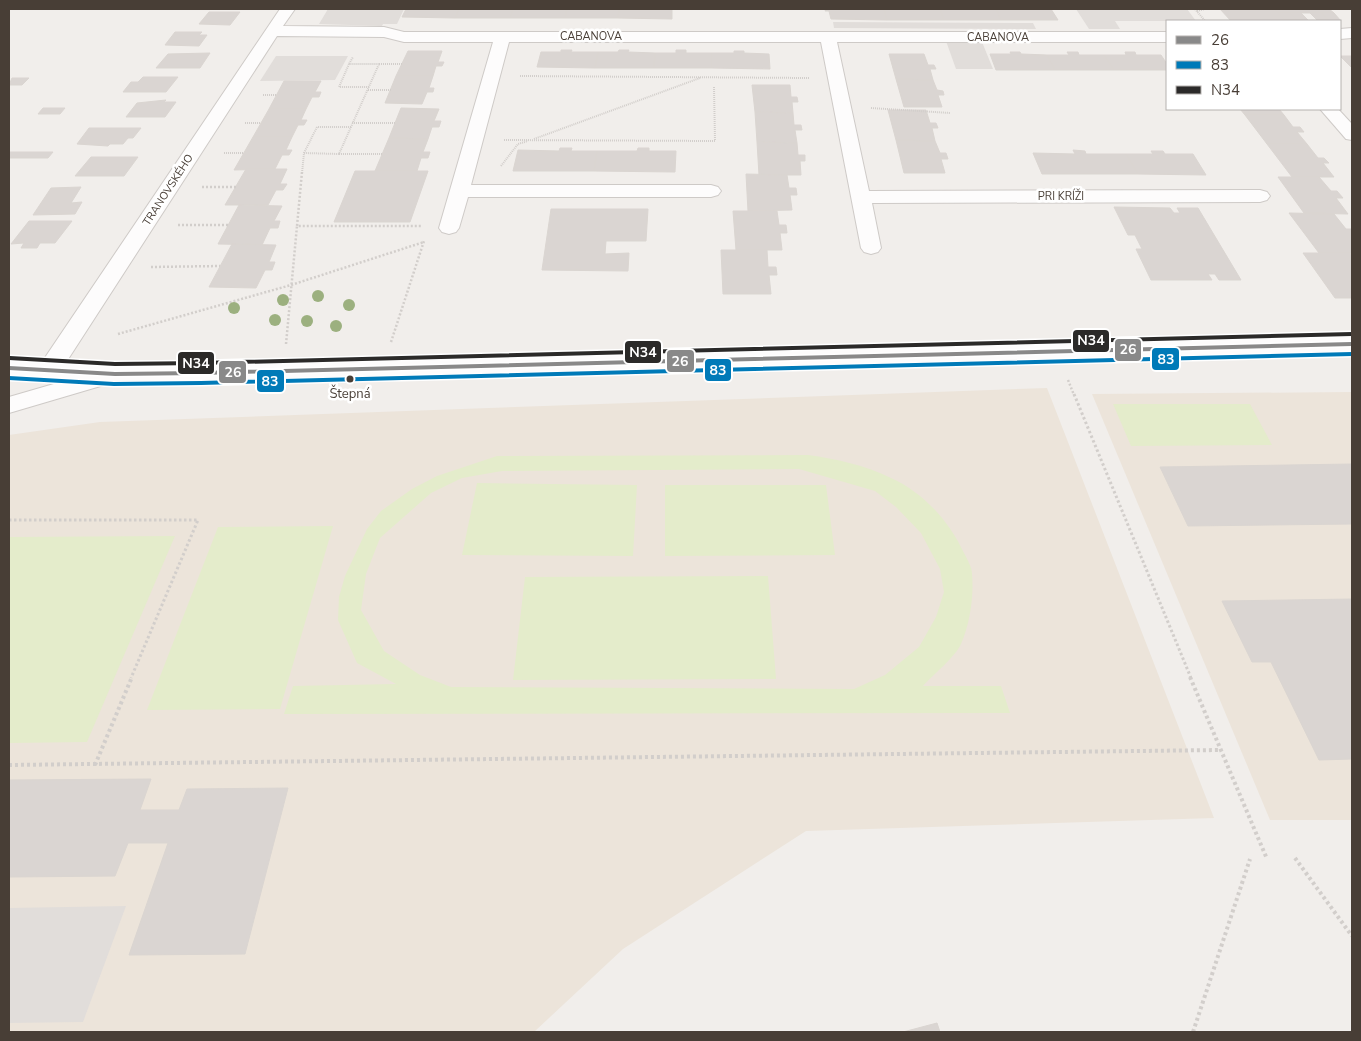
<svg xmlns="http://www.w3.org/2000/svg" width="1361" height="1041" font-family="'Nunito Sans',sans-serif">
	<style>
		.education { fill: #ece4da }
		.green { fill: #e4eccb; fill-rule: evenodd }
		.parking { fill: #e1ddda }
		.building { fill: #dad5d2; stroke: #dad5d1 }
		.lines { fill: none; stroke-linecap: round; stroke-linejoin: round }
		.minor-casing { stroke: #cecac7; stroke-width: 2 }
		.path-far3 { stroke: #d2cecb; stroke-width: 2; stroke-dasharray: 1 1; stroke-linecap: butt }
		.path-far2 { stroke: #d2cecb; stroke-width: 2.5; stroke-dasharray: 2 2; stroke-linecap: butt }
		.path-far1 { stroke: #d2cecb; stroke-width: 3; stroke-dasharray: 2.5 2.5; stroke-linecap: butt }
		.path { stroke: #d2cecb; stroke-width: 4; stroke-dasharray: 3 3; stroke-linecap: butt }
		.minor { fill: #fdfcfc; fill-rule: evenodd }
		.bus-1-casing { stroke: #fff; stroke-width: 3 }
		.bus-2-casing { stroke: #fff; stroke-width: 3 }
		.bus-3-casing { stroke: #fff; stroke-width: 3 }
		.bus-1 { fill: #898989; fill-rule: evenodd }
		.bus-2 { fill: #007ab8; fill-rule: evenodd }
		.bus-3 { fill: #2b2a29; fill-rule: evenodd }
		.tree { fill: #9cb07f }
		.bus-dot { fill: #483e36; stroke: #fff; stroke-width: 2 }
		.labels { text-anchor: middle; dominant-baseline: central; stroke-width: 5; stroke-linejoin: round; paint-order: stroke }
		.far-street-label { font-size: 11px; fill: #483e36; stroke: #fff }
		.bus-label { font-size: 13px; fill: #483e36; stroke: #fff }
		.line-badge { stroke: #fff; stroke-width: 2 }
		.badge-label { font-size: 14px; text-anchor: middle; font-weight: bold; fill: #fff }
	</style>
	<rect width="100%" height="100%" fill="#f1eeeb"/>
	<!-- education -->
	<g class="education">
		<polygon points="1047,388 1214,818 806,831 623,949 534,1032 9,1032 9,435 100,422"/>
		<polygon points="1352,392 1352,820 1270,820 1092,394"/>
	</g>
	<!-- green -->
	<g class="green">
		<polygon points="1113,404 1250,404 1272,445 1131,446"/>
		<path d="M808,455c28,4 57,10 83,23 33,15 58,43 73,75 3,6 8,14 8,21 2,22 -2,50 -11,70 -5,12 -28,31 -38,42h78l9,27 -726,1 9,-28 103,-2 -39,-21 -19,-43 1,-23 6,-21 22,-47 14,-18 31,-22 25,-13 60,-20zM799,469l76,22 21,16 25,26 19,36 4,23 -8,25 -17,30 -34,28 -31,14 -403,-2 -31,-12 -36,-24 -23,-41 5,-36 14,-36 51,-45 31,-15 40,-7z"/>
		<polygon points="477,483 637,485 633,556 462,555"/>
		<polygon points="665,485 826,485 835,555 665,556"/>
		<polygon points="333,526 280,709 147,710 218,527"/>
		<polygon points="175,536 87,742 9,743 9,537"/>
		<polygon points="768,576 776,679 513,680 525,577"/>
	</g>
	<!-- parking -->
	<g class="parking">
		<polygon points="328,9 404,9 397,24 383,24 382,26 319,24"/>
		<polygon points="1076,9 1187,9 1196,21 1115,21 1120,29 1089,29"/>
		<polygon points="833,22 1033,23 1036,29 834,28"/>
		<polygon points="946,41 982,42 993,69 956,69"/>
		<polygon points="276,56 348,56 335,80 260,81"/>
		<polygon points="126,906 83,1022 9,1023 9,908"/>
	</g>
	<!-- building -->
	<g class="building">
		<polygon points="406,9 459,9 455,18 402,17"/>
		<polygon points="459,9 513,9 510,18 455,18"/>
		<polygon points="513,9 567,9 565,18 510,18"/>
		<polygon points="567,9 619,9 618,18 565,18"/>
		<polygon points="619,9 672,9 672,19 618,18"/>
		<polygon points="826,9 884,9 887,20 831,19 829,11 825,11"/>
		<polygon points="884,9 940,9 944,20 887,20"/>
		<polygon points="940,9 996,9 1001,20 944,20"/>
		<polygon points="996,9 1051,9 1058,20 1001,20"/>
		<polygon points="1220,9 1274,9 1286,21 1231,21"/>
		<polygon points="1274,9 1329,9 1334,13 1278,13"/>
		<polygon points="209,12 240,12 230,25 199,24"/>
		<polygon points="1278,13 1290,13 1297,20 1285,20"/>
		<polygon points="1290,13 1301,13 1309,21 1297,20"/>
		<polygon points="1310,13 1322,13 1329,21 1317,20"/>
		<polygon points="1322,13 1334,13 1341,21 1329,21"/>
		<polygon points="175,32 202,32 199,35 207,35 199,46 165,45"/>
		<polygon points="561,50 572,50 571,52 598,52 595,68 537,67 541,52 561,52"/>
		<polygon points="619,50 629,50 628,52 655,53 654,68 595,68 598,52 618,52"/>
		<polygon points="676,50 686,50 686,53 712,53 712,68 654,68 655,53 676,53"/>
		<polygon points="408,51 442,51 438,62 444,62 442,66 436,66 433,76 396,76"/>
		<polygon points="734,51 744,51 744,53 769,54 770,69 712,68 712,53 734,53"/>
		<polygon points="1010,52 1020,52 1021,54 1047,55 1055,70 996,70 990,54 1011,54"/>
		<polygon points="1067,52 1078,52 1079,55 1104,55 1114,70 1055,70 1047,55 1069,55"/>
		<polygon points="1125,52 1135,52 1136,55 1161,55 1167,64 1167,70 1114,70 1104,55 1126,55"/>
		<polygon points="210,53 200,68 156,68 168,54"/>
		<polygon points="889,54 924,54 928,65 934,65 936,69 930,69 933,80 896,79"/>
		<polygon points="1340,56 1352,56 1352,68"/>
		<polygon points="396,76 433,76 429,88 434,88 433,92 427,92 422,104 385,103"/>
		<polygon points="143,77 178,77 166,92 123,92 131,82 138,82"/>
		<polygon points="12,78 29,78 22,85 9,85"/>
		<polygon points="896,79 933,80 937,90 943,91 944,95 938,95 942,107 904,107"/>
		<polygon points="284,81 321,81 315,92 321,92 319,97 312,97 306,109 269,109"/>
		<polygon points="752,85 790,85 791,97 797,97 798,102 792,102 793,113 755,112"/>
		<polygon points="166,100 164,102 176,102 165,117 126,117 137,103"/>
		<polygon points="43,108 65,108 60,114 38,114"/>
		<polygon points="401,108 439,109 434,121 441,121 439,127 432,127 428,139 389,138"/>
		<polygon points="269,109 306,109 301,120 307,120 304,125 298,125 292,137 253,137"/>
		<polygon points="1240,109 1279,109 1284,115 1245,115"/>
		<polygon points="888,110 926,110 930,123 936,123 938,128 932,128 935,141 896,140"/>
		<polygon points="755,112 793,113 794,125 801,125 802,130 795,130 797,143 757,142"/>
		<polygon points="1245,115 1284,115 1293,127 1300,127 1304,132 1297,132 1307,144 1267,144"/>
		<polygon points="89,128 141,128 133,138 128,138 123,144 110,144 108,146 77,144"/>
		<polygon points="253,137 292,137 286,150 292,150 289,155 282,155 275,169 234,170"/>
		<polygon points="389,138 428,139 423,152 430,152 428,158 421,158 417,171 375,171"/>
		<polygon points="896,140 935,141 940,153 946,153 948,159 941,159 945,173 904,173"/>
		<polygon points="757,142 797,143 798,155 805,155 805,161 800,161 801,175 759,175"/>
		<polygon points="1267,144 1307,144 1318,158 1324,158 1329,163 1323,163 1334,177 1292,177"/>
		<polygon points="560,148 572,148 571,151 597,151 594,171 513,171 518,150 559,151"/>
		<polygon points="638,148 649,148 649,151 676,151 675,172 594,171 597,151 637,151"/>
		<polygon points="1073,150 1085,151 1086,154 1126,154 1138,174 1042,174 1033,153 1075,154"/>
		<polygon points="1151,151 1163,151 1165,154 1193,154 1206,175 1138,174 1126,154 1153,154"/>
		<polygon points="9,152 53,152 48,158 9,158"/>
		<polygon points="91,157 138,157 124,176 75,176"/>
		<polygon points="246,169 287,169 280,184 287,184 283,190 276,190 268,205 225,205"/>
		<polygon points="355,171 428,171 410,222 334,222"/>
		<polygon points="746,174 787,175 789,188 796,188 797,195 790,195 792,210 748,211"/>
		<polygon points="1278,177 1319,177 1331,191 1337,191 1343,198 1336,198 1348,214 1304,213"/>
		<polygon points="81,187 71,203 82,202 75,214 33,215 51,188"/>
		<polygon points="239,205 282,206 274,221 280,221 278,228 270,228 262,245 218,244"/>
		<polygon points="1114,207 1170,208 1174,213 1180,213 1177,208 1198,208 1241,280 1219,280 1215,274 1208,274 1212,280 1151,280 1136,249 1142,249 1135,235 1128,235"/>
		<polygon points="551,209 648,209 646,241 606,241 605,254 629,253 628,271 542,270"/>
		<polygon points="733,211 777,211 779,225 786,225 787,233 780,233 782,250 736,250"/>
		<polygon points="1289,213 1334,214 1346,229 1352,229 1352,253 1319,253"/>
		<polygon points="29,221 72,221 55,243 40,243 37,248 21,248 24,243 11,244"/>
		<polygon points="232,244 276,245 269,262 275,262 272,270 265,270 256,288 209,287"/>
		<polygon points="721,250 767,250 768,267 776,267 777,275 769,275 771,294 723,294"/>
		<polygon points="1303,253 1350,253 1352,257 1352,298 1335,298"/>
		<polygon points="1352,464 1352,524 1188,526 1160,467"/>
		<polygon points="1352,599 1352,759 1319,760 1271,662 1252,662 1222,601"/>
		<polygon points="151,779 140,810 179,810 187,789 288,788 245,954 129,955 168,843 128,843 115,876 9,877 9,780"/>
		<polygon points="937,1023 940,1032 903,1032"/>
	</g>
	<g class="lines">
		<defs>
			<g id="minor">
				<polygon points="280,9 295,9 283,26 384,27 404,32 1167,32 1167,42 837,42 869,191 1260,190 1267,192 1270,196 1267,200 1260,202 872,203 881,248 878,252 871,254 864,252 861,248 821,42 509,42 471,185 711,185 718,187 721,191 718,195 711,197 468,197 459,228 456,232 449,234 442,232 439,228 493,42 404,42 384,37 277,36 65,364 115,366 201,366 1352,337 1352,351 201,380 106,381 104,385 9,413 9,397 71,379 9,375 9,361 42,362"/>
				<polygon points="1352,28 1352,38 1340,39 1340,29"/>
				<polygon points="1320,109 1338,109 1352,124 1352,140 1346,139"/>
			</g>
		</defs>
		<!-- minor casing -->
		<use href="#minor" class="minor-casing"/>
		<!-- path-far3 -->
		<g class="path-far3">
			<polyline points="1195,9 1205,21"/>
			<polyline points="1197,11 1205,9"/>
			<polyline points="349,64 339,87 370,87"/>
			<polyline points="379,64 402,64"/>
			<polyline points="520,76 809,78"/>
			<polyline points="368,90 391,90"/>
			<polyline points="263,95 277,95"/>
			<polyline points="871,108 950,113"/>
			<polyline points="245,123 261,123"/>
			<polyline points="352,123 395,123"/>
			<polyline points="534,139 700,78"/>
			<polyline points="504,140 715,141 714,87"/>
			<polyline points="224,153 243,153"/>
			<polyline points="304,153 317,127 351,127"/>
			<polyline points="339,154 382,154"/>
			<polyline points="501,166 518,144 528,141"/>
			<polyline points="302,173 304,153 339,154 379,64 349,64 353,57"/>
		</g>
		<!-- path-far2 -->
		<g class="path-far2">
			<polyline points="302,172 297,226 422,226"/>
			<polyline points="202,187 236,187"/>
			<polyline points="178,225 228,225"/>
			<polyline points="151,267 220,266"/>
			<polyline points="118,334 291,285 424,242"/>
			<polyline points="391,342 424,241"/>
			<polyline points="286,344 297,226"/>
			<polyline points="1068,380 1074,395"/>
		</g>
		<!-- path-far1 -->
		<g class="path-far1">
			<polyline points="1074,394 1191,678"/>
			<polyline points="9,520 198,520 131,678"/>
		</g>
		<!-- path -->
		<g class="path">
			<polyline points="1190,677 1267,859"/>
			<polyline points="9,765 1220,750"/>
			<polyline points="95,765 132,677"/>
			<polyline points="1295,858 1352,936"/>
			<polyline points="1193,1032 1250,859"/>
		</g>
		<!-- minor -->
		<use href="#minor" class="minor"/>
		<defs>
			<polygon id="bus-1" points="1352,342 1352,346 201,375 115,376 9,370 9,366 115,372 201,371"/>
			<polygon id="bus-2" points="1352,352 1352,356 201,385 114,386 9,380 9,376 114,382 201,381"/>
			<polygon id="bus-3" points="1352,332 1352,336 201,365 115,366 9,360 9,356 10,356 115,362 201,361"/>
		</defs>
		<!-- bus-1 casing -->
		<use href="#bus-1" class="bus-1-casing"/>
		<!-- bus-2 casing -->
		<use href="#bus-2" class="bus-2-casing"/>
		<!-- bus-3 casing -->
		<use href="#bus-3" class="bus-3-casing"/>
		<!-- bus-1 -->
		<use href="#bus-1" class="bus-1"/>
		<!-- bus-2 -->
		<use href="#bus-2" class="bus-2"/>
		<!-- bus-3 -->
		<use href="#bus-3" class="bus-3"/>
	</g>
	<!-- trees -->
	<g class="tree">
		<circle cx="318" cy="296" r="6"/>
		<circle cx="283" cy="300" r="6"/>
		<circle cx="349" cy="305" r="6"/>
		<circle cx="234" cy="308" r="6"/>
		<circle cx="275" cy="320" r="6"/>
		<circle cx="307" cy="321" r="6"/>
		<circle cx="336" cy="326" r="6"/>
	</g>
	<!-- markers -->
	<circle class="bus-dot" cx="350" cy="379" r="4.5"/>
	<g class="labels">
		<!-- far-street labels -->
		<g class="far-street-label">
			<text x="591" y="36">CABANOVA</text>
			<text x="998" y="37">CABANOVA</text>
			<text transform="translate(168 190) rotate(-57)">TRANOVSKÉHO</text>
			<text x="1061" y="196">PRI KRÍŽI</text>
		</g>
		<!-- bus labels -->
		<g class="bus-label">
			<text x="350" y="394">Štepná</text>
		</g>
	</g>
	<g class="line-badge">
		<rect x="1072" y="329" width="38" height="24" rx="5" fill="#2b2a29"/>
		<rect x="1114" y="338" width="28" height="24" rx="5" fill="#898989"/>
		<rect x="624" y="340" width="38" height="24" rx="5" fill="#2b2a29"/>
		<rect x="1151" y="347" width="29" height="24" rx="5" fill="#007ab8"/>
		<rect x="666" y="349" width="29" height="24" rx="5" fill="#898989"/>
		<rect x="177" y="351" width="38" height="24" rx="5" fill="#2b2a29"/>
		<rect x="704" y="358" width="28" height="24" rx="5" fill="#007ab8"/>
		<rect x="218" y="360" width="29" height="24" rx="5" fill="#898989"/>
		<rect x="256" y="369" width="29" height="24" rx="5" fill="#007ab8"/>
	</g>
	<g class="badge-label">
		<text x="1091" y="345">N34</text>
		<text x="1128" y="354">26</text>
		<text x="643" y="357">N34</text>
		<text x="1166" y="364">83</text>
		<text x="680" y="366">26</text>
		<text x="196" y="368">N34</text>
		<text x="718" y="375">83</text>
		<text x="233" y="377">26</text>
		<text x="270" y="386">83</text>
	</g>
	<!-- border -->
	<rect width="1361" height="1041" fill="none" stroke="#483e36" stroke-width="20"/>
	<!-- legend -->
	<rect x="1166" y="20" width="175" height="90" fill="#ffffff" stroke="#b6b2af"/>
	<rect x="1176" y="36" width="25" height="8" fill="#898989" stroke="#b6b2af"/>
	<text x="1211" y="45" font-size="15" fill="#483e36">26</text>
	<rect x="1176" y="61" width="25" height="8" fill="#007ab8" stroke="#b6b2af"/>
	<text x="1211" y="70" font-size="15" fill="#483e36">83</text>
	<rect x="1176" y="86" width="25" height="8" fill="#2b2a29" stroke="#b6b2af"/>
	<text x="1211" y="95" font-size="15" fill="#483e36">N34</text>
</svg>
